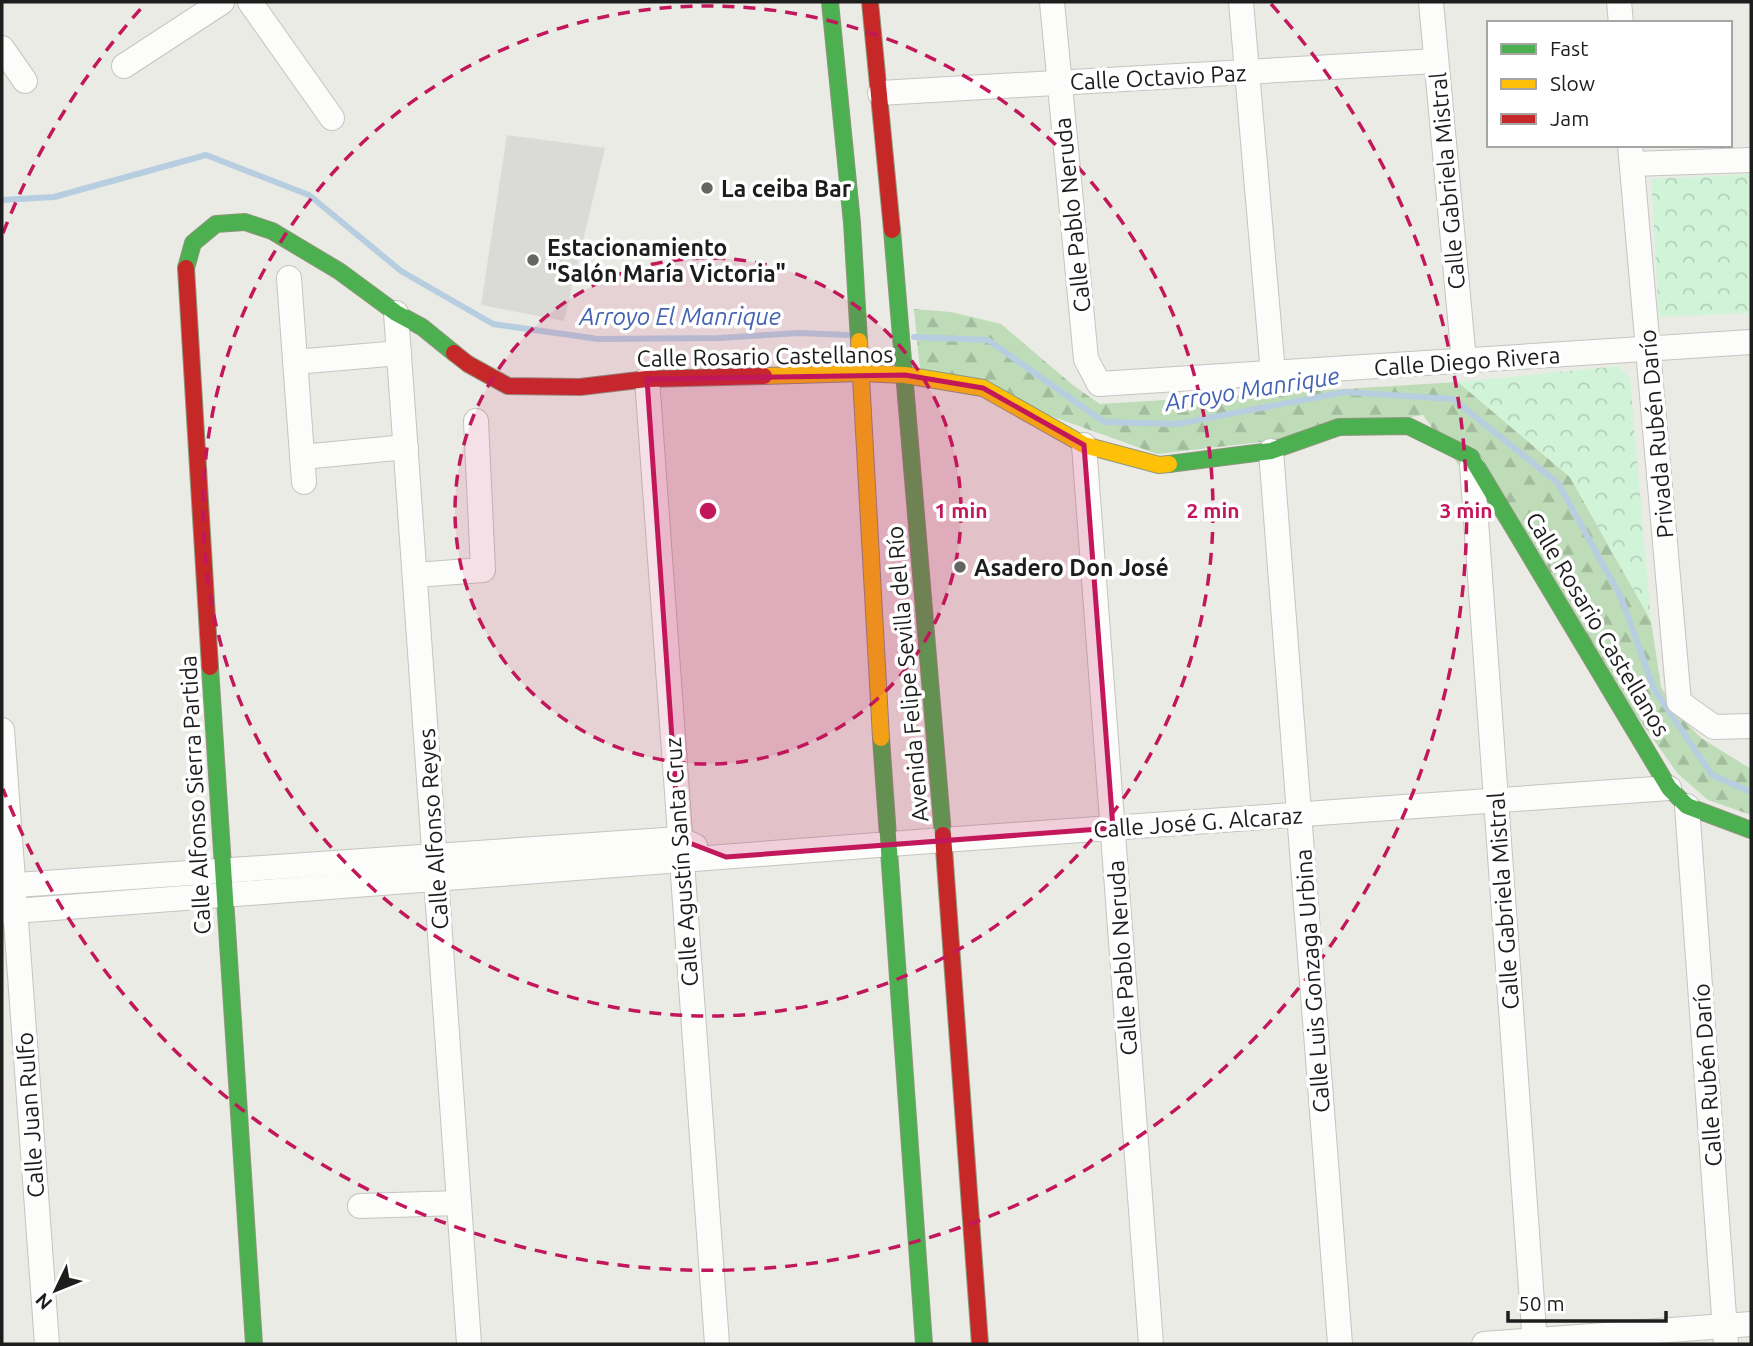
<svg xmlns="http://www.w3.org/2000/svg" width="1753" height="1346" font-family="Ubuntu,sans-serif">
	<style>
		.forest { fill: url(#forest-firs) }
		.park { fill: url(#park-crowns) }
		.parking { fill: #dadad7 }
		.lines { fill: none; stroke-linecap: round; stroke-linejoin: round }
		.stream { stroke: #b6cee0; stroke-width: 6 }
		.street-casing { stroke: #c4c4c1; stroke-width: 26 }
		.fast-casing { stroke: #8f967c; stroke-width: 18 }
		.slow-casing { stroke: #8f967c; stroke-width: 18 }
		.jam-casing { stroke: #8f967c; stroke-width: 18 }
		.street { stroke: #fcfcfb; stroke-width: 24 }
		.fast { stroke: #4caf50; stroke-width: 16 }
		.slow { stroke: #ffc107; stroke-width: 16 }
		.jam { stroke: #c62828; stroke-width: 16 }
		.marked { fill: #c2185b; fill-opacity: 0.2; stroke: #c2185b; stroke-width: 5; stroke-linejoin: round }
		.ring { fill: none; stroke: #c2185b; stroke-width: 3.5; stroke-dasharray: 12 9 }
		.poi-dot { fill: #656563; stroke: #fff; stroke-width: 2.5 }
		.labels { text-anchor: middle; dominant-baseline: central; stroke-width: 7; stroke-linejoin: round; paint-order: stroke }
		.street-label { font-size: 23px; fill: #1d1d1d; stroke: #fff }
		.poi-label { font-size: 23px; font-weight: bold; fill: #1d1d1d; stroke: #fff; text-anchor: start }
		.water-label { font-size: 24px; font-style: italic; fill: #4563b0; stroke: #fff }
		.centre { fill: #c2185b; stroke: #fff; stroke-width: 3.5 }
		.ring-label { font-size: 21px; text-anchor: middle; font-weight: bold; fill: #c2185b; stroke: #fff; stroke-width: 7; stroke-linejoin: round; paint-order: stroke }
	</style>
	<defs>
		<pattern id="forest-firs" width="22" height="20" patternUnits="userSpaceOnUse" patternTransform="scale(1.75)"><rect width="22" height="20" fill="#bedcb8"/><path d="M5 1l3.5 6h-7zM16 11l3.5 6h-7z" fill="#a3bc9e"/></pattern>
		<pattern id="park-crowns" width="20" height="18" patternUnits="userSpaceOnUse" patternTransform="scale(1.75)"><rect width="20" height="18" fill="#d1f4d9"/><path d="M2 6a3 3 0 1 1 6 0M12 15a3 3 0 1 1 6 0" fill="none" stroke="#b3d1ba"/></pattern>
	</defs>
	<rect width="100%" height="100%" fill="#ebebe5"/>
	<!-- forest -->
	<polygon class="forest" points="914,309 951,312 1001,324 1074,386 1100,404 1458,382 1570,477 1651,621 1661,687 1677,713 1701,738 1751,769 1751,815 1708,800 1678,774 1423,415 1261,442 1157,454 920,369"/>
	<!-- park -->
	<g class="park">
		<polygon points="1751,174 1751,313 1659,317 1651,179"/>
		<polygon points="1618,366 1630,378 1651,621 1570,477 1458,382"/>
	</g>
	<!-- parking -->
	<polygon class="parking" points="507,135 605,148 564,321 481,305"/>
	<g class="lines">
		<!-- stream -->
		<g class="stream">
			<polyline points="2,200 54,197 206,155 309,195 401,271 493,324 598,339 719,338 800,333 847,335"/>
			<polyline points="914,337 988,340 1104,422 1177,424 1345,392 1453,399 1558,483 1621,597 1654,689 1712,775 1751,792"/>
		</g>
		<defs>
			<g id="street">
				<polyline points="250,2 332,118"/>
				<polyline points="1052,2 1086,359 1099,384 1751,342"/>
				<polyline points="1241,2 1273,373"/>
				<polyline points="1431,2 1464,361"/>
				<polyline points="1619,2 1621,23"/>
				<polyline points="2,48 25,81"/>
				<polyline points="124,66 222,2"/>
				<polyline points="880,93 1436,61"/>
				<polyline points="1630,145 1679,702 1714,727 1751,726"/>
				<polyline points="1632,164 1751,160"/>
				<polyline points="289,278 304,482"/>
				<polyline points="396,313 469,1344"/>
				<polyline points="295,362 399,353"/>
				<polyline points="647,379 717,1344"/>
				<polyline points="1084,445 1151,1344"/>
				<polyline points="1271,451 1340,1344"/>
				<polyline points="302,457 406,447"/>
				<polyline points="1472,465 1535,1344"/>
				<polyline points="415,575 483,570 476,421"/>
				<polyline points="2,730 47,1344"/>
				<polyline points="1687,806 1726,1344"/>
				<polyline points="2,886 679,839 695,846"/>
				<polyline points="2,912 943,840 1669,788"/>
				<polyline points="360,1206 459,1203"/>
				<polyline points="1484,1344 1751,1324"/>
			</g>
			<g id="fast">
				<polyline points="830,2 852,223 859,341"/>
				<polyline points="892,230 943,835"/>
				<polyline points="186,268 193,243 216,224 245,222 272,231 339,271 396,313 422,327 454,353"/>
				<polyline points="1169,464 1271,451 1339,427 1408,426 1471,457 1669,788 1687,806 1751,830"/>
				<polyline points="210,667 254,1344"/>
				<polyline points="881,738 924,1344"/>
			</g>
			<g id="slow">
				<polyline points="859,341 881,738"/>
				<polyline points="764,376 861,373 905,375 983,388 1084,445 1159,465 1169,464"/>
			</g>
			<g id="jam">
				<polyline points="870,2 892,230"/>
				<polyline points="186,268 210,667"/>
				<polyline points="454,353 468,364 508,386 580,387 647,379 764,376"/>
				<polyline points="943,835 980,1344"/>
			</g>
		</defs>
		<!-- street casing -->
		<use href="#street" class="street-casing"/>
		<!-- fast casing -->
		<use href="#fast" class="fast-casing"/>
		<!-- slow casing -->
		<use href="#slow" class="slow-casing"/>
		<!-- jam casing -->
		<use href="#jam" class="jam-casing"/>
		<!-- street -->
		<use href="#street" class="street"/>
		<!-- fast -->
		<use href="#fast" class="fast"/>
		<!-- slow -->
		<use href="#slow" class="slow"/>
		<!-- jam -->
		<use href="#jam" class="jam"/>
	</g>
	<!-- marked area -->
	<path class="marked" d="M905,375l78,13 101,57 29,383 -387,29 -47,-18 -32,-460z"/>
	<!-- distance rings -->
	<circle cx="708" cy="511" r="253" fill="#c2185b" fill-opacity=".12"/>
	<g class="ring">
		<circle cx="708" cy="511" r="253"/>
		<circle cx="708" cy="511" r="505"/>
		<path d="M3 233A758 758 0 0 1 145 4M1271 4A758 758 0 1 1 3 789"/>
	</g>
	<!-- markers -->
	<g class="poi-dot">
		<circle cx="707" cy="188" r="7"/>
		<circle cx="533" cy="260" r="7"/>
		<circle cx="960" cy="567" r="7"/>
	</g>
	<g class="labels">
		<!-- street labels -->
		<g class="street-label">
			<text transform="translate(1158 77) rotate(-3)">Calle Octavio Paz</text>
			<text transform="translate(1447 181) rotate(-95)">Calle Gabriela Mistral</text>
			<text transform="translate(1072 215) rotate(-96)">Calle Pablo Neruda</text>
			<text transform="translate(765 356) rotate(-1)">Calle Rosario Castellanos</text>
			<text transform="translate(1467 361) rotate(-4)">Calle Diego Rivera</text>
			<text transform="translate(1656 434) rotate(-95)">Privada Rubén Darío</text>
			<text transform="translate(1598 624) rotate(59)">Calle Rosario Castellanos</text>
			<text transform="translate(907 674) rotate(-95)">Avenida Felipe Sevilla del Río</text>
			<text transform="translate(195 795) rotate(-93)">Calle Alfonso Sierra Partida</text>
			<text transform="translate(1198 822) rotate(-4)">Calle José G. Alcaraz</text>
			<text transform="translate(433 829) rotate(-94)">Calle Alfonso Reyes</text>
			<text transform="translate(681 862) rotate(-94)">Calle Agustín Santa Cruz</text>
			<text transform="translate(1503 901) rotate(-94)">Calle Gabriela Mistral</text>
			<text transform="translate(1122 958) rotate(-94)">Calle Pablo Neruda</text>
			<text transform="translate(1312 981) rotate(-94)">Calle Luis Gonzaga Urbina</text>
			<text transform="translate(1707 1075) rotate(-94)">Calle Rubén Darío</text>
			<text transform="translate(30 1115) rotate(-94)">Calle Juan Rulfo</text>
		</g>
		<!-- poi labels -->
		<g class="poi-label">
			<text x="721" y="188">La ceiba Bar</text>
			<text x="547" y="247">Estacionamiento<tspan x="547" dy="26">"Salón María Victoria"</tspan></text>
			<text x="974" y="567">Asadero Don José</text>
		</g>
		<!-- water labels -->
		<g class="water-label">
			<text x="680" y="316">Arroyo El Manrique</text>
			<text transform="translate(1252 389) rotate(-9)">Arroyo Manrique</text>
		</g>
	</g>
	<circle cx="708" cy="511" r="10" class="centre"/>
	<g class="ring-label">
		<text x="961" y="518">1 min</text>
		<text x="1213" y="518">2 min</text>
		<text x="1466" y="518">3 min</text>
	</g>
	<!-- border -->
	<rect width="1753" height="1346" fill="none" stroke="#1d1d1d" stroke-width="7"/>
	<!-- legend -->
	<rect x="1487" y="21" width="245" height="126" fill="#ffffff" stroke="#a5a5a5" stroke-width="2"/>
	<rect x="1501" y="44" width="35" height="10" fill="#4caf50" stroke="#a5a5a5" stroke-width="2"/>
	<text x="1550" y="56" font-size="21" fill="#1d1d1d">Fast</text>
	<rect x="1501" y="79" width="35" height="10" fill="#ffc107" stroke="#a5a5a5" stroke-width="2"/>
	<text x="1550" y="91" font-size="21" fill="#1d1d1d">Slow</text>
	<rect x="1501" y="114" width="35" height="10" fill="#c62828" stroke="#a5a5a5" stroke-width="2"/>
	<text x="1550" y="126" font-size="21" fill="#1d1d1d">Jam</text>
	<!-- north arrow -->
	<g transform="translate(56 1290) rotate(227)" stroke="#ffffff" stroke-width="5" paint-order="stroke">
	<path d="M0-5L12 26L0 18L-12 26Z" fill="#1d1d1d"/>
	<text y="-10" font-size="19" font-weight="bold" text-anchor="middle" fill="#1d1d1d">N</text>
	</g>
	<!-- scale -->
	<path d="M1508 1311v10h158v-10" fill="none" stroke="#1d1d1d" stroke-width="3.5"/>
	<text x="1518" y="1311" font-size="21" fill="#1d1d1d" stroke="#ffffff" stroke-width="5" paint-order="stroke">50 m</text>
</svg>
